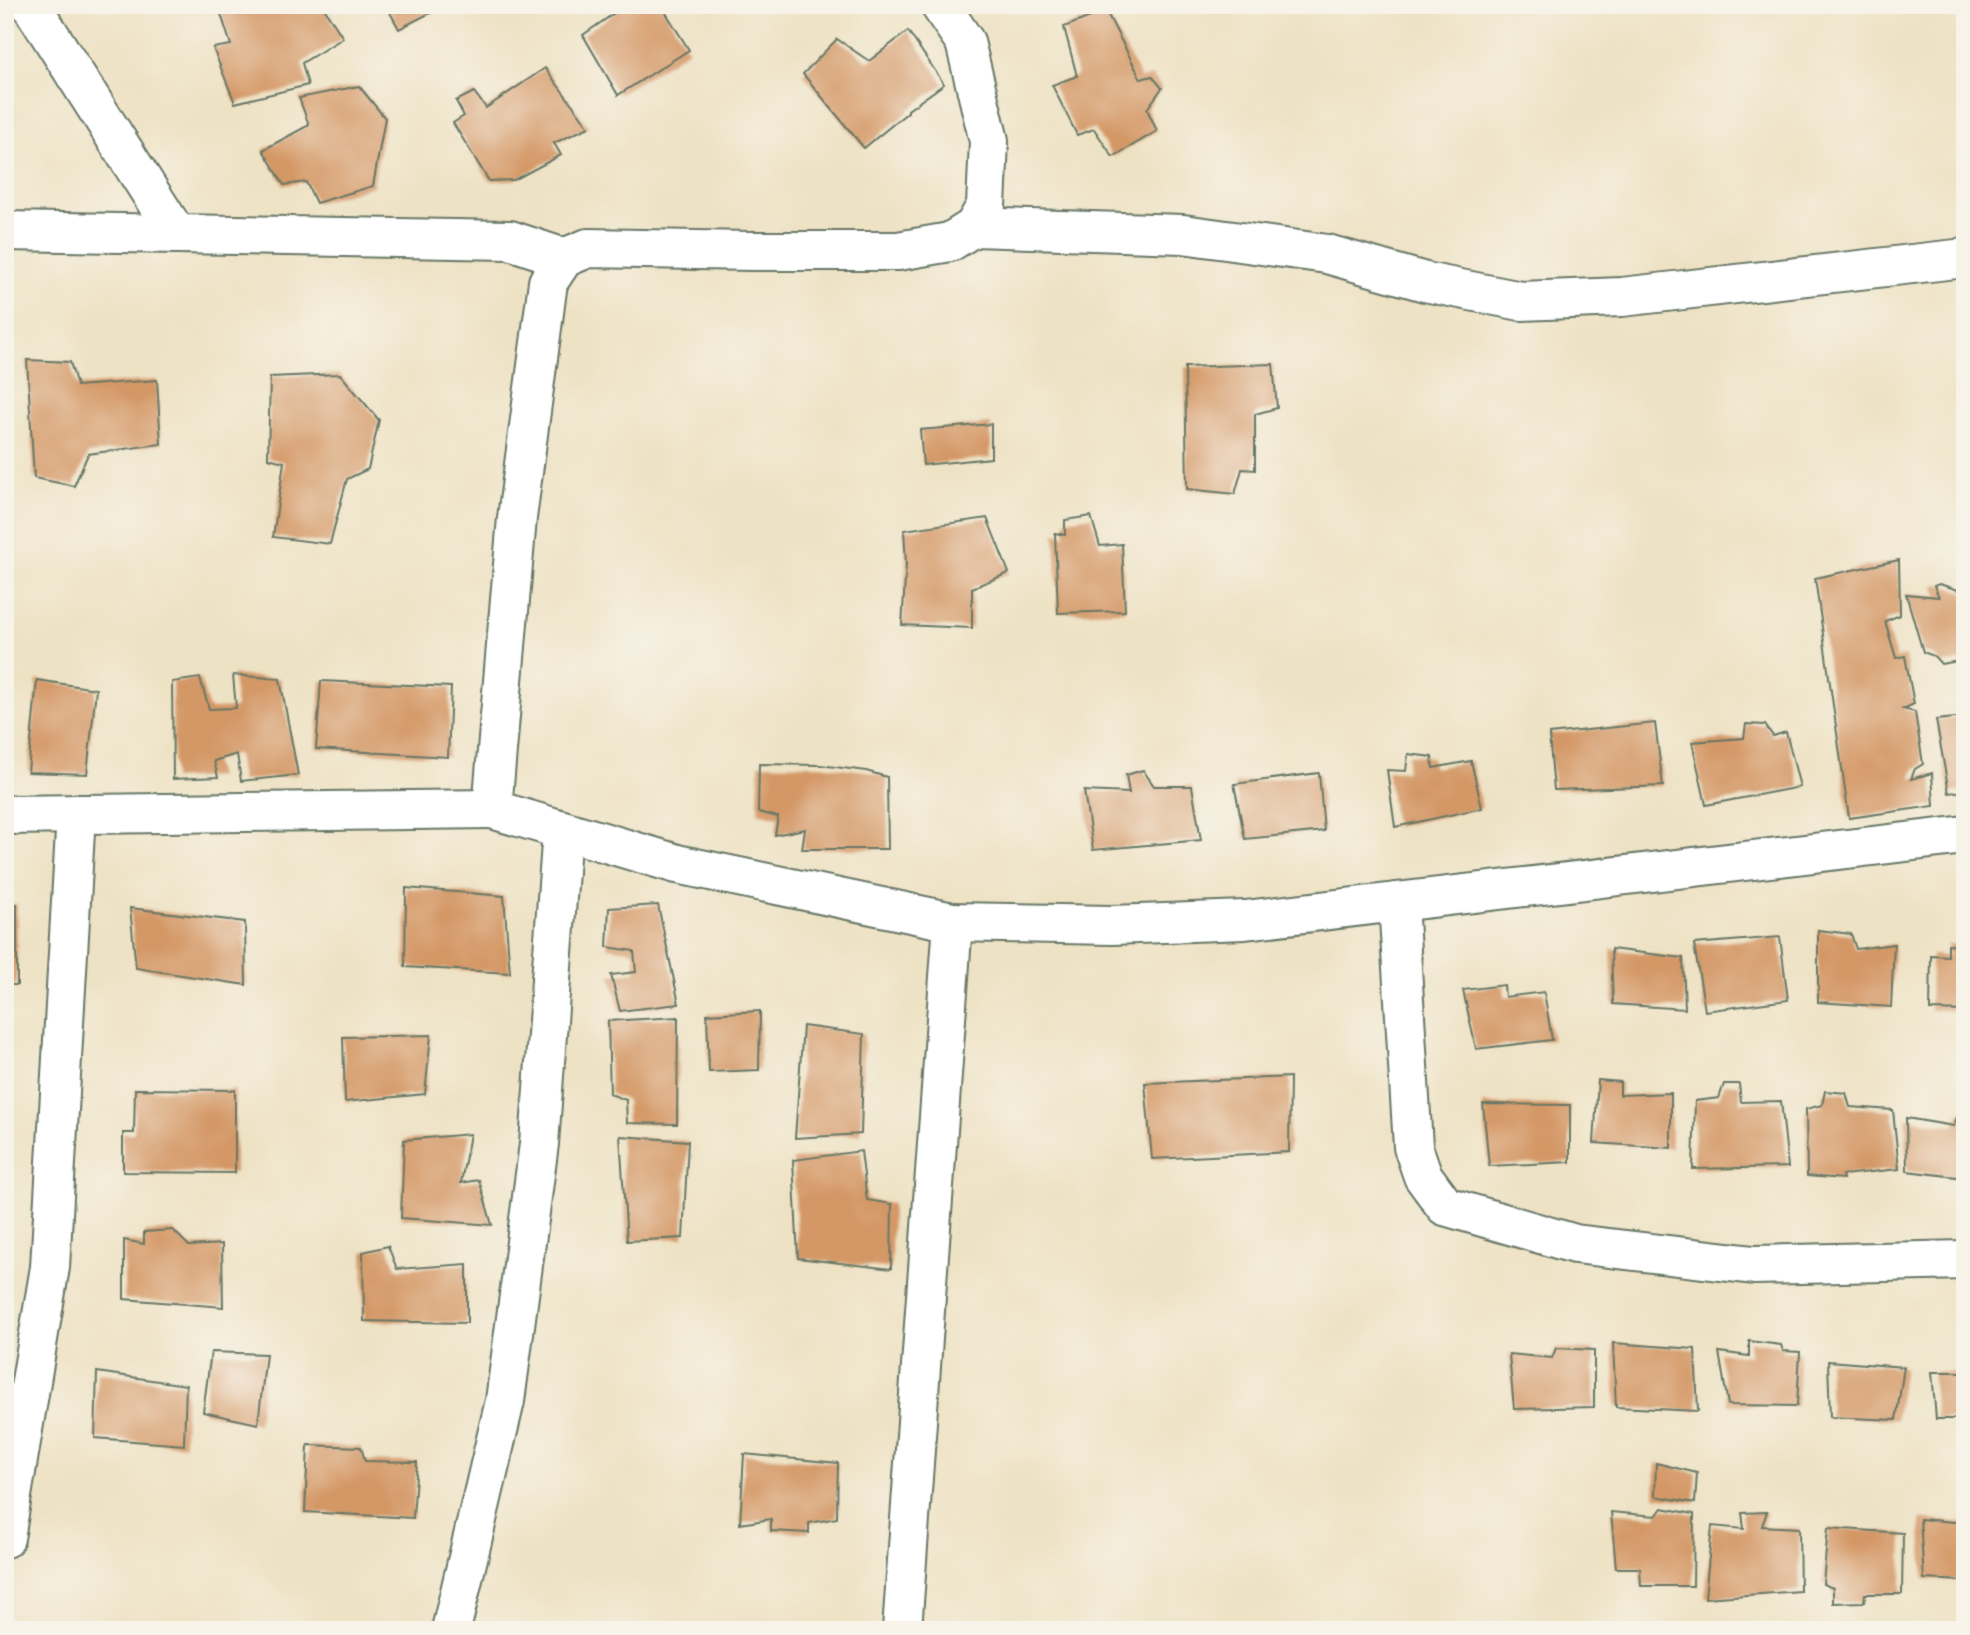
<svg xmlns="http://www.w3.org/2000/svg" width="1970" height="1635" font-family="Mynerve,sans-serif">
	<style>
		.building { fill: #d49866 }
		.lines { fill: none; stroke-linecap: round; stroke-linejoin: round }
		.minor-casing { stroke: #677766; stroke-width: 42 }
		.minor { stroke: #fff; stroke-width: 38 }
	</style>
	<rect width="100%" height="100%" fill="#f7f3e8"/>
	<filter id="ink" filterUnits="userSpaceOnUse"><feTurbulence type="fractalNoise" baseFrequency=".0143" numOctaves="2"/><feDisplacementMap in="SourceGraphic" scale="14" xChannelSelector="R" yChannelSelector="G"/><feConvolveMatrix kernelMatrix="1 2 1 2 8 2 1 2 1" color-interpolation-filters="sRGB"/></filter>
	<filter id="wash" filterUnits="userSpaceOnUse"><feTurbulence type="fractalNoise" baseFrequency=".00686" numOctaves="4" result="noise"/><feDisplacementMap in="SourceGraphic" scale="28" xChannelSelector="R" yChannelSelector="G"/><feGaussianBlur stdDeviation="1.57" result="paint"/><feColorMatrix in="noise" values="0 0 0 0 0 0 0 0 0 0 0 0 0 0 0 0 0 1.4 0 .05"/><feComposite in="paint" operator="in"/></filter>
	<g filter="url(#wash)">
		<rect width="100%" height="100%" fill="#eee2c4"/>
		<g id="blocks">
			<!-- building -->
			<g class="building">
				<polygon points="218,5 322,5 343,38 302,63 308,85 235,103 213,48 231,45"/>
				<polygon points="386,5 437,5 438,9 399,29"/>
				<polygon points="626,5 661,5 689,50 618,95 583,35"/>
				<polygon points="1106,11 1141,79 1152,76 1162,88 1147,109 1157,131 1113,157 1094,129 1077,135 1052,85 1077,76 1064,27"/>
				<polygon points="908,31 944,84 908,110 908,112 864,148 803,74 837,39 869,61"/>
				<polygon points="545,68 589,127 554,143 561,155 514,180 489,181 453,123 464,116 456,101 474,92 486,108"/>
				<polygon points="359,86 385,118 373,186 316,203 306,182 284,185 263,150 309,125 299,98"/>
				<polygon points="27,360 70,362 77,386 157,380 161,444 88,454 74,486 34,478"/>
				<polygon points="1273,364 1277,408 1255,414 1255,470 1242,469 1235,494 1187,489 1185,367"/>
				<polygon points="340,374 379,420 368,469 347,479 330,544 273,537 284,462 268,458 270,377"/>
				<polygon points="991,424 991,458 923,465 920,430"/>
				<polygon points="1091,516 1100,546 1122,544 1125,611 1058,613 1055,533 1065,535 1065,520"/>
				<polygon points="987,518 1009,573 972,588 972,628 902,625 906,564 904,530"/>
				<polygon points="1899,560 1900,615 1885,621 1896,658 1905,656 1914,704 1903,709 1915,712 1923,764 1915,769 1911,779 1932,773 1934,806 1849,818 1815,578"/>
				<polygon points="1939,584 1965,592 1965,660 1941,664 1934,656 1923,652 1906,594 1939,597 1934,586"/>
				<polygon points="233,675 280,679 298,775 241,781 237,754 214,761 218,777 173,779 172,682 200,678 209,709 236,708"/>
				<polygon points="37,680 96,689 87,774 28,772"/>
				<polygon points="321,681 451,687 448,757 316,749"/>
				<polygon points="1965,717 1965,791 1949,793 1936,720"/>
				<polygon points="1655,723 1663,786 1554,790 1549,734"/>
				<polygon points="1746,724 1765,725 1773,736 1786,732 1800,787 1706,805 1692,742 1744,738"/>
				<polygon points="1408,754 1432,757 1433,768 1471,761 1482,808 1395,827 1387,770 1406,771"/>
				<polygon points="759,764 820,765 866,771 887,777 888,849 802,849 805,829 775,835 778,817 758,812"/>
				<polygon points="1143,770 1154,786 1192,786 1201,840 1093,850 1084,791 1129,793 1126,775"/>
				<polygon points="1319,773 1324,831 1245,839 1234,784"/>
				<polygon points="406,888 504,896 510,973 405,967"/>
				<rect x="5" y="904" width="12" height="81"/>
				<polygon points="658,905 679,1004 620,1011 611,975 636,972 634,951 607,947 609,908"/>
				<polygon points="130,908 245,922 246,985 136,968"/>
				<polygon points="1818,930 1851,934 1856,949 1894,944 1891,1007 1818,1002"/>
				<polygon points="1780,937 1788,1000 1705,1011 1694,944"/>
				<polygon points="1948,944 1965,946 1965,1011 1930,1010 1931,955 1948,956"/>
				<polygon points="1611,949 1683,958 1685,1009 1613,1004"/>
				<polygon points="1504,985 1505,997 1544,992 1552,1040 1476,1049 1463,990"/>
				<polygon points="760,1011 759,1070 709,1072 707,1014"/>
				<polygon points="678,1017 677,1124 627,1123 626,1100 610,1094 608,1021"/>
				<polygon points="803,1026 864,1034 861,1134 795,1138"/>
				<polygon points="431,1035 425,1094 345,1102 343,1037"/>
				<polygon points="1290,1077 1289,1152 1152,1159 1145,1083"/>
				<polygon points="1598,1080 1620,1082 1620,1095 1671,1093 1671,1148 1594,1143"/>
				<polygon points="1724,1084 1739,1084 1741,1102 1781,1101 1788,1167 1693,1169 1695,1101 1719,1098"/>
				<polygon points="135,1089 235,1090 235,1173 123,1172 123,1133 134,1133"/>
				<polygon points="1825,1091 1846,1093 1850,1107 1893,1110 1899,1169 1842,1175 1843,1179 1807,1176 1806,1109 1822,1105"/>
				<polygon points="1483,1104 1570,1105 1570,1162 1489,1166"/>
				<polygon points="1965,1112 1965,1178 1907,1171 1906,1118 1954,1126 1958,1114"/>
				<polygon points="470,1134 461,1183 479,1180 492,1225 401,1218 404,1140"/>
				<polygon points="620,1136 688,1141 683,1238 627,1241"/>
				<polygon points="861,1151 867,1200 892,1204 891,1269 798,1258 793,1160"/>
				<polygon points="173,1230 189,1246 222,1244 223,1307 124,1299 124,1240 144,1244 144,1232"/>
				<polygon points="388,1246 397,1269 467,1264 467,1323 364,1321 363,1252"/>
				<polygon points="1749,1341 1781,1345 1783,1351 1800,1352 1797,1406 1728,1405 1719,1352 1749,1356"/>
				<polygon points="1613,1343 1695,1349 1698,1411 1616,1407"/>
				<polygon points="1556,1348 1594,1350 1594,1407 1514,1409 1509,1354 1552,1358"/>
				<polygon points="211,1352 266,1354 258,1424 203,1412"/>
				<polygon points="1828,1361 1904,1367 1896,1420 1830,1417"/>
				<polygon points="97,1372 186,1385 184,1445 95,1438"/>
				<polygon points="1932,1372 1965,1372 1965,1419 1936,1419"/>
				<polygon points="308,1445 361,1447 365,1461 417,1462 413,1518 305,1512"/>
				<polygon points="744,1454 838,1463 837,1518 809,1523 809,1533 771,1531 771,1519 740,1524"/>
				<polygon points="1656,1463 1697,1473 1695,1503 1655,1496"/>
				<polygon points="1662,1508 1694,1514 1693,1586 1641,1586 1640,1568 1616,1568 1611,1512 1656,1516"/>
				<polygon points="1767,1512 1762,1526 1799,1528 1800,1591 1705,1598 1712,1526 1744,1529 1742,1513"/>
				<polygon points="1920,1519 1965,1523 1965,1581 1924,1579"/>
				<polygon points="1828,1528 1903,1533 1902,1594 1865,1594 1864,1602 1833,1603 1833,1588 1823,1584"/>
			</g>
		</g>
	</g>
	<g filter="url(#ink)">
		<use href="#blocks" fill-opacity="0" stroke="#677766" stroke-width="2"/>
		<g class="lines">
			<defs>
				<g id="minor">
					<polyline points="31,5 176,233"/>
					<polyline points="940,5 965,42 989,141 986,206 974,227 950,242 898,251 752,251 588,248 564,258 548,282 517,518 492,809 677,864 953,922 1112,925 1245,920 1965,835"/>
					<polyline points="974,227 1183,234 1327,254 1425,282 1521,301 1622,297 1965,258"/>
					<polyline points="5,231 510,240 564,258"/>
					<polyline points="5,815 492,809"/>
					<polyline points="1398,902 1413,1147 1423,1176 1445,1206 1575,1244 1754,1265 1965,1260"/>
					<polyline points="5,1538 50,1267 76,814"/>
					<polyline points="451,1630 505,1401 539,1144 562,830"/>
					<polyline points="902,1630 953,922"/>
				</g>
			</defs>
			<!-- minor casing -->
			<use href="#minor" class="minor-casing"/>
			<!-- minor -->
			<use href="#minor" class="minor"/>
		</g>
	</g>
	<!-- margin -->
	<rect width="1970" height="1635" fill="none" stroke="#f7f3e8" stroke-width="28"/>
</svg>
